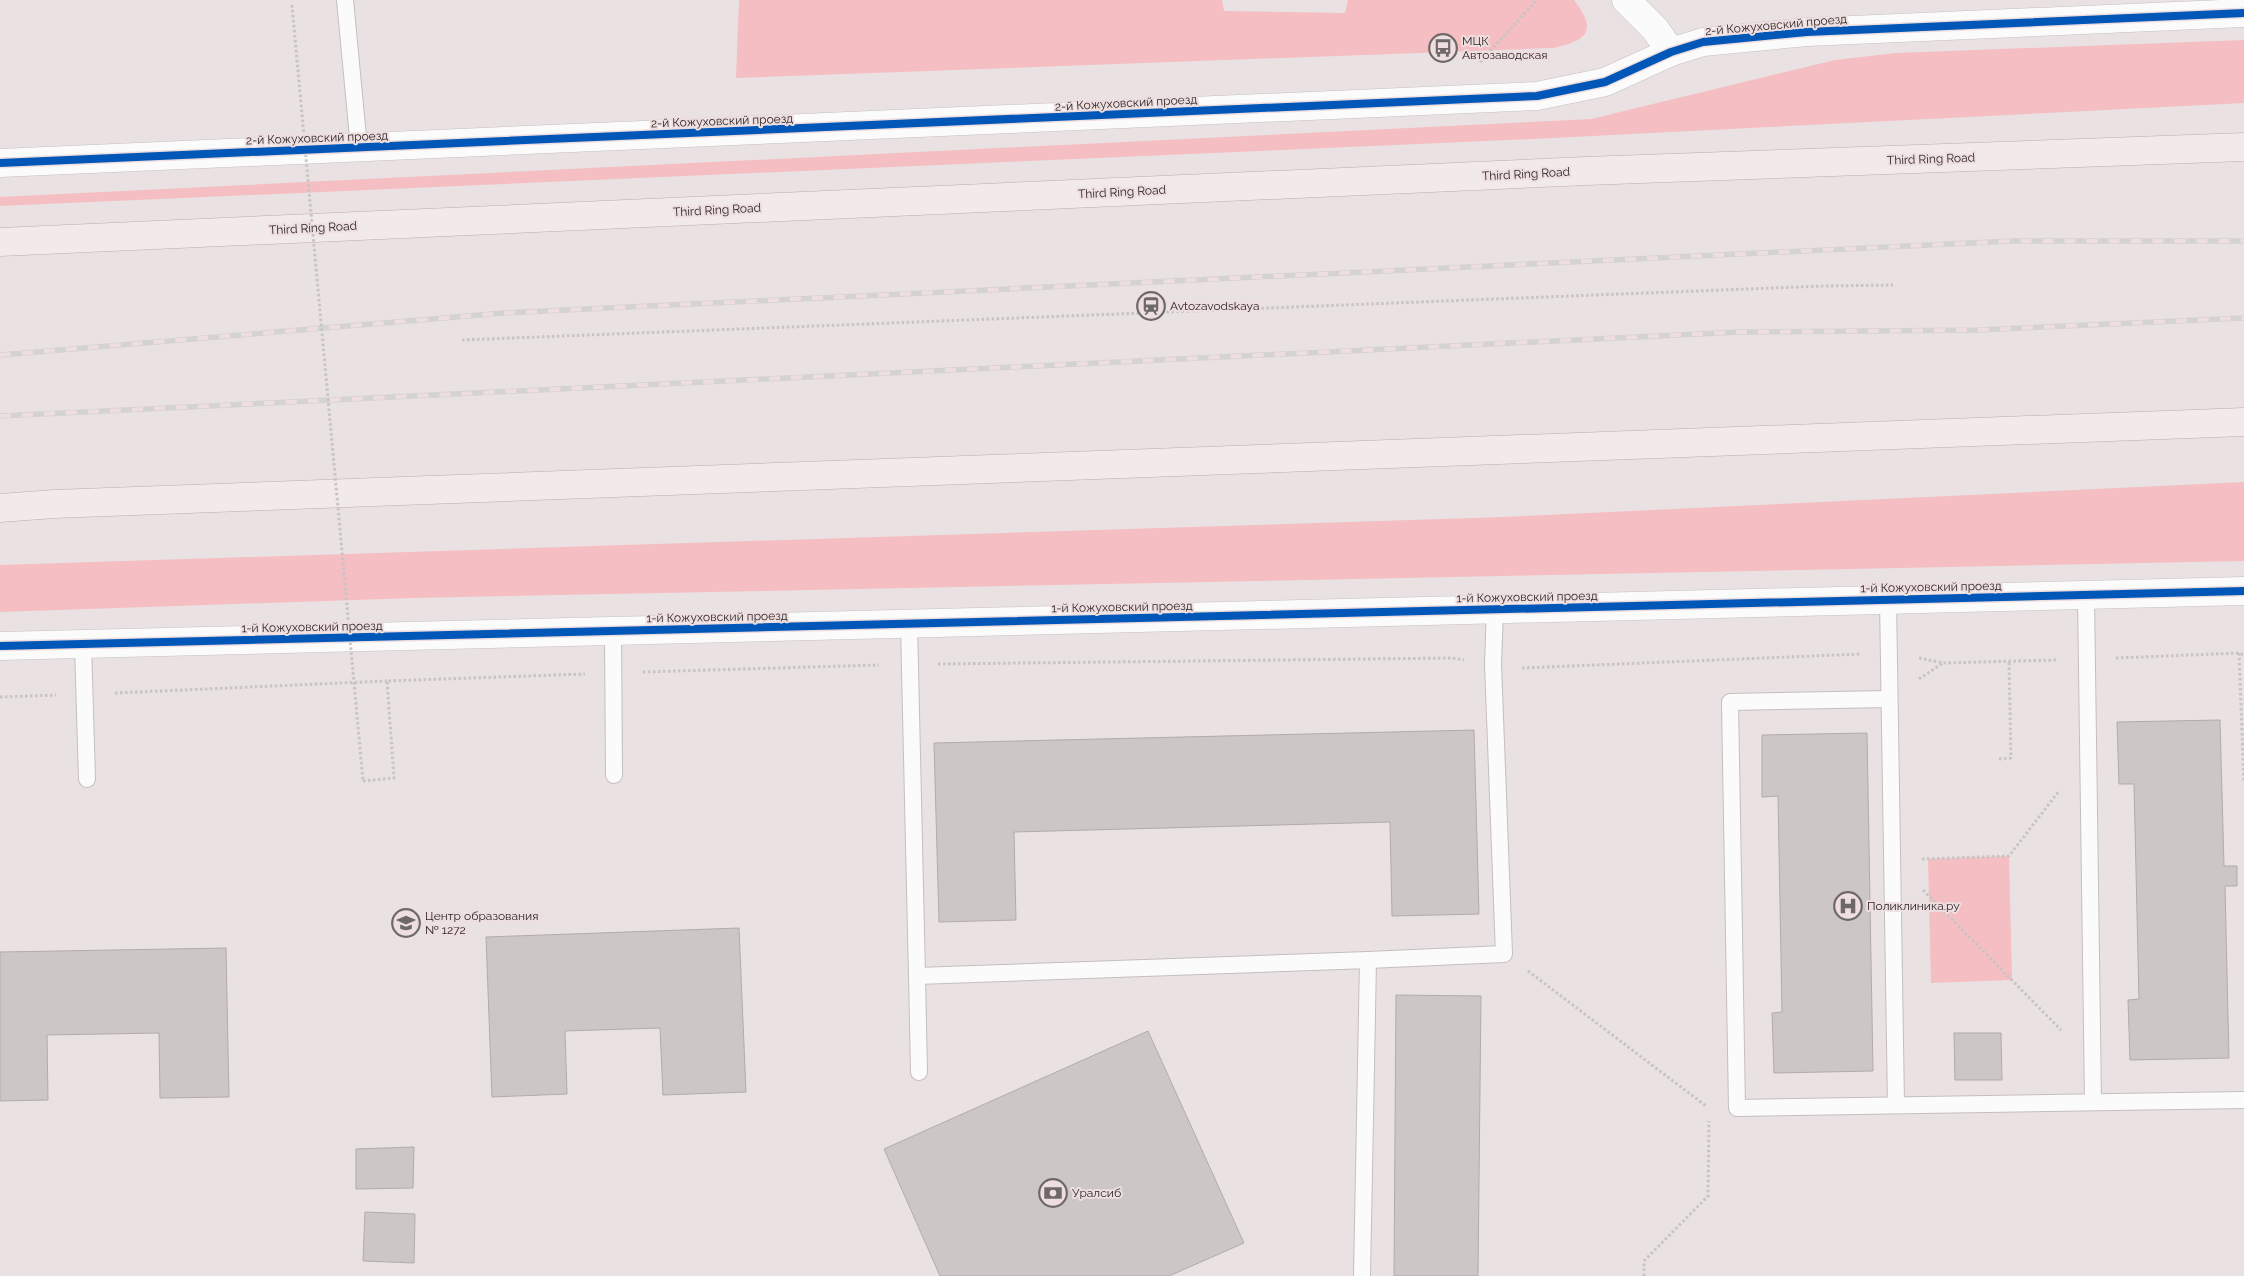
<svg xmlns="http://www.w3.org/2000/svg" width="2244" height="1276" font-family="Raleway,sans-serif">
	<style>
		.green { fill: #f4bec3 }
		.building { fill: #ccc6c6; stroke: #b1abab }
		.lines { fill: none; stroke-linecap: round; stroke-linejoin: round }
		.service-casing { stroke: #c5bebf; stroke-width: 18 }
		.minor-casing { stroke: #c5bebf; stroke-width: 29 }
		.tertiary-casing { stroke: #c5bebf; stroke-width: 29 }
		.primary-casing { stroke: #bcabad; stroke-width: 29 }
		.path { stroke: #c7c4c4; stroke-width: 3; stroke-dasharray: 2.5 2.5; stroke-linecap: butt }
		.service { stroke: #fcfbfb; stroke-width: 16 }
		.minor { stroke: #fcfbfb; stroke-width: 28 }
		.tertiary { stroke: #fcfbfb; stroke-width: 28 }
		.primary { stroke: #f2eaea; stroke-width: 28 }
		.rail-casing { stroke: #d5d2d2; stroke-width: 5.5 }
		.rail { stroke: #eededf; stroke-width: 4; stroke-dasharray: 11; stroke-linecap: butt }
		.path-bridge { stroke: #c7c4c4; stroke-width: 3; stroke-dasharray: 2.5 2.5; stroke-linecap: butt }
		.cycleway-casing { stroke: #eededf; stroke-width: 11 }
		.cycleway { stroke: #0057b8; stroke-width: 8 }
		.labels { text-anchor: middle; dominant-baseline: central; stroke-width: 4; stroke-linejoin: round; paint-order: stroke }
		.street-label { font-size: 12px; fill: #2d2727; stroke: #eededf }
		.poi-label { font-size: 12px; fill: #2d2727; stroke: #eededf; text-anchor: start }
	</style>
	<rect width="100%" height="100%" fill="#eae2e2"/>
	<!-- green -->
	<g class="green">
		<path d="M739,0h483l2,11 121,2 3,-13h226c23,30 15,40 -20,48l-818,30z"/>
		<polygon points="2244,40 2244,103 1533,139 0,206 0,197 1591,119 1835,60 1896,53"/>
		<polygon points="2244,482 2244,561 413,598 0,612 0,565 1504,517"/>
		<polygon points="2009,856 2012,980 1931,983 1928,859"/>
	</g>
	<!-- building -->
	<g class="building">
		<polygon points="2220,720 2224,866 2237,866 2237,886 2225,886 2229,1058 2130,1060 2128,1000 2139,999 2134,784 2119,784 2117,722"/>
		<polygon points="1474,730 1479,914 1392,916 1390,822 1014,832 1016,920 939,922 934,743"/>
		<polygon points="1867,733 1873,1071 1774,1073 1772,1013 1782,1012 1778,796 1762,797 1762,735"/>
		<polygon points="739,928 746,1092 663,1095 660,1028 565,1031 567,1094 492,1097 486,937"/>
		<polygon points="226,948 229,1097 160,1098 159,1033 47,1035 48,1100 0,1101 0,952"/>
		<polygon points="1396,995 1481,996 1478,1276 1394,1276"/>
		<polygon points="1148,1031 1244,1243 1169,1276 940,1276 884,1149"/>
		<polygon points="1954,1033 2001,1033 2002,1080 1955,1080"/>
		<polygon points="414,1147 413,1188 356,1189 356,1149"/>
		<polygon points="365,1212 415,1214 414,1263 363,1261"/>
	</g>
	<g class="lines">
		<defs>
			<g id="service">
				<polyline points="345,0 359,148"/>
				<polyline points="2086,595 2093,1102"/>
				<polyline points="1888,600 1896,1105"/>
				<polyline points="909,624 917,976 1368,960 1362,1276"/>
				<polyline points="613,631 614,775"/>
				<polyline points="83,644 87,779"/>
				<polyline points="1889,699 1730,702 1737,1108 2244,1100"/>
				<polyline points="1368,960 1504,954 1493,664 1495,609"/>
				<polyline points="917,976 919,1072"/>
			</g>
			<polyline id="minor" points="1626,0 1655,29 1671,52"/>
			<g id="tertiary">
				<polyline points="0,163 1537,96 1605,82 1671,52 1703,42 1807,32 2244,13"/>
				<polyline points="0,646 2244,591"/>
			</g>
			<g id="primary">
				<polyline points="0,242 1586,171 2244,147"/>
				<polyline points="0,508 54,504 2244,422"/>
			</g>
		</defs>
		<!-- service casing -->
		<use href="#service" class="service-casing"/>
		<!-- minor casing -->
		<use href="#minor" class="minor-casing"/>
		<!-- tertiary casing -->
		<use href="#tertiary" class="tertiary-casing"/>
		<!-- primary casing -->
		<use href="#primary" class="primary-casing"/>
		<!-- path -->
		<g class="path">
			<polyline points="1480,62 1537,0"/>
			<polyline points="462,340 1823,286 1893,285"/>
			<polyline points="2239,653 2244,782"/>
			<polyline points="1919,658 1943,663 2057,660"/>
			<polyline points="2116,658 2239,653 2244,655"/>
			<polyline points="938,664 1452,658 1464,660"/>
			<polyline points="1522,668 1861,654"/>
			<polyline points="643,672 879,665"/>
			<polyline points="1919,679 1943,663"/>
			<polyline points="115,693 387,681"/>
			<polyline points="0,697 56,695"/>
			<polyline points="1999,759 2011,758 2009,662"/>
			<polyline points="363,781 394,778 387,681 585,674"/>
			<polyline points="1922,859 2009,856 2059,791"/>
			<polyline points="1923,890 2061,1030"/>
			<polyline points="1528,971 1706,1106"/>
			<polyline points="1644,1276 1644,1261 1708,1196 1709,1121"/>
		</g>
		<!-- service -->
		<use href="#service" class="service"/>
		<!-- minor -->
		<use href="#minor" class="minor"/>
		<!-- tertiary -->
		<use href="#tertiary" class="tertiary"/>
		<!-- primary -->
		<use href="#primary" class="primary"/>
		<defs>
			<g id="rail">
				<polyline points="0,355 504,313 2012,241 2244,241"/>
				<polyline points="0,416 1739,332 1979,330 2244,318"/>
			</g>
		</defs>
		<!-- rail casing -->
		<use href="#rail" class="rail-casing"/>
		<!-- rail -->
		<use href="#rail" class="rail"/>
		<!-- path-bridge -->
		<polyline class="path-bridge" points="292,5 363,781"/>
		<defs>
			<g id="cycleway">
				<polyline points="0,163 1537,96 1605,82 1671,52 1703,42 1807,32 2244,13"/>
				<polyline points="0,646 2244,591"/>
			</g>
		</defs>
		<!-- cycleway casing -->
		<use href="#cycleway" class="cycleway-casing"/>
		<!-- cycleway -->
		<use href="#cycleway" class="cycleway"/>
	</g>
	<!-- icons -->
	<defs>
		<symbol id="bus-ring" viewBox="-11 -11 22 22"><circle r="9.5" fill="#eededf" stroke="#6f6868" stroke-width="1.5"/><path d="M-5-6H5V4H4V6H2V4H-2V6H-4V4H-5ZM-3.5-4V0h7V-4ZM-3.5 1.2v1.5H-2V1.2ZM2 1.2v1.5H3.5V1.2Z" fill="#6f6868"/></symbol>
		<symbol id="station-ring" viewBox="-11 -11 22 22"><circle r="9.5" fill="#eededf" stroke="#6f6868" stroke-width="1.5"/><path d="M-3-6H3Q5-6 5-4V2Q5 4 3 4L4.5 6H3L1.5 4h-3L-3 6H-4.5L-3 4Q-5 4-5 2V-4Q-5-6-3-6ZM-3.5-4v3h7v-3ZM-3.5 1v1.5H-2V1ZM2 1v1.5H3.5V1Z" fill="#6f6868"/></symbol>
		<symbol id="hospital-ring" viewBox="-11 -11 22 22"><circle r="9.5" fill="#eededf" stroke="#6f6868" stroke-width="1.5"/><path d="M-5-5h3v3.5h4V-5h3V5h-3V1.5h-4V5h-3Z" fill="#6f6868"/></symbol>
		<symbol id="school-ring" viewBox="-11 -11 22 22"><circle r="9.5" fill="#eededf" stroke="#6f6868" stroke-width="1.5"/><path d="M0-5L7-2L0 1L-7-2ZM-4 1L0 2.5L4 1V4Q0 6-4 4Z" fill="#6f6868"/></symbol>
		<symbol id="bank-ring" viewBox="-11 -11 22 22"><circle r="9.5" fill="#eededf" stroke="#6f6868" stroke-width="1.5"/><path d="M-6-4H6V4H-6ZM0-2.3a2.3 2.3 0 1 0 0 4.6a2.3 2.3 0 1 0 0-4.6Z" fill="#6f6868"/></symbol>
	</defs>
	<g fill-rule="evenodd">
		<use href="#bus-ring" x="1427" y="32" width="32" height="32"/>
		<use href="#station-ring" x="1135" y="290" width="32" height="32"/>
		<use href="#hospital-ring" x="1832" y="890" width="32" height="32"/>
		<use href="#school-ring" x="390" y="907" width="32" height="32"/>
		<use href="#bank-ring" x="1037" y="1177" width="32" height="32"/>
	</g>
	<g class="labels">
		<!-- street labels -->
		<g class="street-label">
			<text transform="translate(1776 25) rotate(-5)">2-й Кожуховский проезд</text>
			<text transform="translate(1126 103) rotate(-3)">2-й Кожуховский проезд</text>
			<text transform="translate(722 121) rotate(-2)">2-й Кожуховский проезд</text>
			<text transform="translate(317 138) rotate(-2)">2-й Кожуховский проезд</text>
			<text transform="translate(1931 159) rotate(-2)">Third Ring Road</text>
			<text transform="translate(1526 174) rotate(-3)">Third Ring Road</text>
			<text transform="translate(1122 192) rotate(-3)">Third Ring Road</text>
			<text transform="translate(717 210) rotate(-3)">Third Ring Road</text>
			<text transform="translate(313 228) rotate(-3)">Third Ring Road</text>
			<text transform="translate(1931 587) rotate(-1)">1-й Кожуховский проезд</text>
			<text transform="translate(1527 597) rotate(-1)">1-й Кожуховский проезд</text>
			<text transform="translate(1122 607) rotate(-1)">1-й Кожуховский проезд</text>
			<text transform="translate(717 617) rotate(-1)">1-й Кожуховский проезд</text>
			<text transform="translate(312 627) rotate(-1)">1-й Кожуховский проезд</text>
		</g>
		<!-- poi labels -->
		<g class="poi-label">
			<text x="1462" y="41">МЦК<tspan x="1462" dy="14">Автозаводская</tspan></text>
			<text x="1170" y="306">Avtozavodskaya</text>
			<text x="1867" y="906">Поликлиника.ру</text>
			<text x="425" y="916">Центр образования<tspan x="425" dy="14">№ 1272</tspan></text>
			<text x="1072" y="1193">Уралсиб</text>
		</g>
	</g>
</svg>
